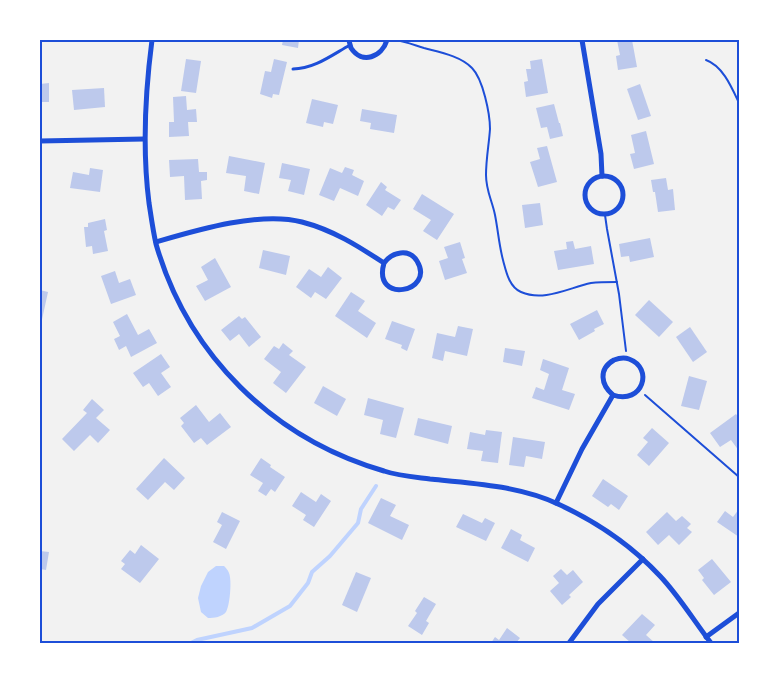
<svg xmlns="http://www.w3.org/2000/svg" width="779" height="683" font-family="Rubik,sans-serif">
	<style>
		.water { fill: #bfd3fe }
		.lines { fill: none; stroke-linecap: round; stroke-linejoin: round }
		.stream { stroke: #bfd3fe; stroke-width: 4 }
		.building { fill: #bdc9ec }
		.path { stroke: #1d4ed8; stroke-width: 2 }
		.service { stroke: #1d4ed8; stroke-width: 3 }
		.minor { stroke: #1d4ed8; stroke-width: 5 }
		.neatline { fill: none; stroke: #1d4ed8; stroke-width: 2 }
	</style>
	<rect width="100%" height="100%" fill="#f2f2f2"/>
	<!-- water -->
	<path class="water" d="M216,566h8c2,2 4,4 5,7 3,7 1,32 -3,39 -4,5 -12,6 -18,6l-7,-6 -3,-14 3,-12 7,-14z"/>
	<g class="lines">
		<!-- stream -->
		<polyline class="stream" points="191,643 197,640 252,628 290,606 308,583 312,572 330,556 358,523 361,509 376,486"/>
	</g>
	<!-- building -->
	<g class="building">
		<polygon points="283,40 299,40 298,48 282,45"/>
		<polygon points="617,40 632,40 637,67 618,70 616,56 620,55"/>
		<polygon points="186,59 201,61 196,93 181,91"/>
		<polygon points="274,59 287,62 279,95 273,94 272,98 260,94 265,71 271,72"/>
		<polygon points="542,59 548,93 526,97 524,82 528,81 526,69 531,69 530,61"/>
		<polygon points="49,83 49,102 40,102 40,84"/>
		<polygon points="640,84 651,116 638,120 627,89"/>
		<polygon points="104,88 105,107 74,110 72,90"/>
		<polygon points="186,96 187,110 196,109 197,122 188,122 189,136 169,137 169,122 174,122 173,97"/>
		<polygon points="312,99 338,105 333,124 324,122 323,127 306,123"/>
		<polygon points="554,104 559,123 560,123 563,136 550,139 547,127 541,128 536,108"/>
		<polygon points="362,109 397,115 394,133 370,129 371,123 360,121"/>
		<polygon points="646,131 654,164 634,169 630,154 635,153 631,135"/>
		<polygon points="547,146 557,182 538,187 530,162 540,159 537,148"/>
		<polygon points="229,156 265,163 259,194 244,191 246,176 226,173"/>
		<polygon points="198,159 199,172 207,172 207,180 201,181 202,199 185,200 184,176 170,177 169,160"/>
		<polygon points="282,163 310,169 304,195 288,191 291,180 279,178"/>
		<polygon points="345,167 354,170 352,175 364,181 358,196 340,188 334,201 319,195 330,168 342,173"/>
		<polygon points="90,168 103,170 100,192 70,188 73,172 89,175"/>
		<polygon points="666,178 668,190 673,189 675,210 658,212 655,192 653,192 651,180"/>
		<polygon points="381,182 387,187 385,190 401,200 394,210 388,207 382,216 366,205"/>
		<polygon points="422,194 454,214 437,240 423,231 431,220 413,209"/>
		<polygon points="540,203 543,225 525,228 522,205"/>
		<polygon points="105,219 107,230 104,231 108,251 93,254 92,246 86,247 84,227 88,227 88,223"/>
		<polygon points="650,238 654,257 630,262 629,256 621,257 619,244"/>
		<polygon points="573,241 575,249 591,246 594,264 558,270 554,251 567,249 566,242"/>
		<polygon points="460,242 465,258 462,259 467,273 445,280 439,261 448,258 444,247"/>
		<polygon points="263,250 290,256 286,275 259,268"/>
		<polygon points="215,258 231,287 205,301 196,286 208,280 201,267"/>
		<polygon points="328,267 342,278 326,299 315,292 311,298 296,287 309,269 321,277"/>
		<polygon points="115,271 119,283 130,279 136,295 111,304 101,276"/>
		<polygon points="40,290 48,292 41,324 40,323"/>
		<polygon points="351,292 365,301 358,311 376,323 367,338 335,316"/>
		<polygon points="649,300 673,322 659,337 635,315"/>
		<polygon points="597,310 604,324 594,329 595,331 579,340 570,324"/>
		<polygon points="127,314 138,335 149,329 157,343 131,357 126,346 119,350 114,339 120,336 113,322"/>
		<polygon points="239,316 242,319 245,317 261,337 249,347 239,334 230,341 221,330"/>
		<polygon points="392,321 415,329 407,351 401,348 402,345 385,339"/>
		<polygon points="458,326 473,329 467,356 445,351 443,361 432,358 437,333 455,337"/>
		<polygon points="690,327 707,352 693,362 676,337"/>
		<polygon points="283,343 293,351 289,355 306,367 286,393 273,383 281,372 264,359 274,346 279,349"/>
		<polygon points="505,348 525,351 522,366 503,362"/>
		<polygon points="161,354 170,367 161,373 171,387 158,396 149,383 143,387 133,373"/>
		<polygon points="543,359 569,368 562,390 575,394 569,410 532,398 536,387 544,390 549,374 540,370"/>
		<polygon points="689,376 707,381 699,410 681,406"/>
		<polygon points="323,386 346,399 337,416 314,403"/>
		<polygon points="368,398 404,408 396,438 380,434 383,420 364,415"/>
		<polygon points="92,399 104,410 96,418 110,430 98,443 90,435 74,451 62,439 87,413 83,410"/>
		<polygon points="196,405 209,422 220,413 231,427 207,445 201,438 194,443 181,426 184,423 180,418"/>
		<polygon points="736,414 739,418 739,451 731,440 720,447 710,433"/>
		<polygon points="418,418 452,426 448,444 414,435"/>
		<polygon points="652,428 669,443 649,466 637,455 648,442 643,438"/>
		<polygon points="486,430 502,432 498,463 481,461 483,451 467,449 470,432 485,435"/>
		<polygon points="513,437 545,442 542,459 526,456 524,467 509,465"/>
		<polygon points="164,458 185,478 174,490 165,482 148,500 136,489"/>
		<polygon points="261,458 271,465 270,467 285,477 275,492 271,489 266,496 258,491 263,483 250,475"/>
		<polygon points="603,479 628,496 619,510 611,504 608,507 592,496"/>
		<polygon points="301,492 316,502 321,494 331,501 314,527 303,520 306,515 292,506"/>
		<polygon points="381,498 396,505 390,516 409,525 402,540 368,523"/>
		<polygon points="739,509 739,537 717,522 725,511 733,517"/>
		<polygon points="222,512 240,521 226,549 213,542 222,525 217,522"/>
		<polygon points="667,512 676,521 682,516 691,524 687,528 692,532 679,545 669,535 658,545 646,532"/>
		<polygon points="463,514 482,523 485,518 495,523 486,541 456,527"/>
		<polygon points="511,529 522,535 520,540 535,548 528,562 501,548"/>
		<polygon points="141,545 159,559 140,583 121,569 125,564 121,561 130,550 135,554"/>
		<polygon points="40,551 49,552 46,570 40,569"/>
		<polygon points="712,559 731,582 714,595 702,580 704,578 698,570"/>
		<polygon points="561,569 567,575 573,570 583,582 569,595 571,597 562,605 550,591 559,583 553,576"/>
		<polygon points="356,572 371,578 357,612 342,605"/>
		<polygon points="424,597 436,604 426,621 429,623 422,635 408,626 417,613 415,611"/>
		<polygon points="642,614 655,625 646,635 655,643 631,643 622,635"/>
		<polygon points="507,628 520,638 516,643 491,643 495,637 499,640"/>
	</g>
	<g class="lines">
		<!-- path -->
		<g class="path">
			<path d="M394,40c11,1 20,5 30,8 15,4 37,8 48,20 11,11 18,46 18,61 -1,15 -4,30 -4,46 0,16 6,25 9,40 3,15 4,30 8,45 3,11 6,27 18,32 23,10 47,-4 70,-9 8,-1 17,-1 26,-1"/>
			<path d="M706,60c17,6 26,28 33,43"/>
			<polyline points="605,215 607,229 619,294 626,351"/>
			<polyline points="645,395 739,477"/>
		</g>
		<!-- service -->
		<path class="service" d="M293,69c21,0 39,-14 57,-24"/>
		<!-- minor -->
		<g class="minor">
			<path d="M152,40c-7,54 -10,108 -3,163 2,13 4,28 7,41 32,111 117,195 228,227 15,5 30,6 46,8 41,4 90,7 128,25 37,17 74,42 102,72 19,20 34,45 51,67"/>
			<path d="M349,40c0,1 2,8 2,8 11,17 31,9 36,-8"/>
			<polyline points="582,40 601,154 602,176"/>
			<polyline points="40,141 144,139"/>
			<circle cx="604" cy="195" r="19"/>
			<path d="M156,242c41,-12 104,-31 146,-20 31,8 56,24 82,41 8,-11 25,-15 33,-2 19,31 -45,44 -33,2"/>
			<path d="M556,503l26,-54 31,-54c-12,-10 -15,-26 1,-35 5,-2 10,-3 15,-1 25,9 14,46 -16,36"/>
			<polyline points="706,637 739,613"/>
			<polyline points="569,643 598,604 643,559"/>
		</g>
	</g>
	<!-- border -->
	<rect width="779" height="683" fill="none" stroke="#ffffff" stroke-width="82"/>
	<rect x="41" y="41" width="697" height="601" class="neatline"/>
</svg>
